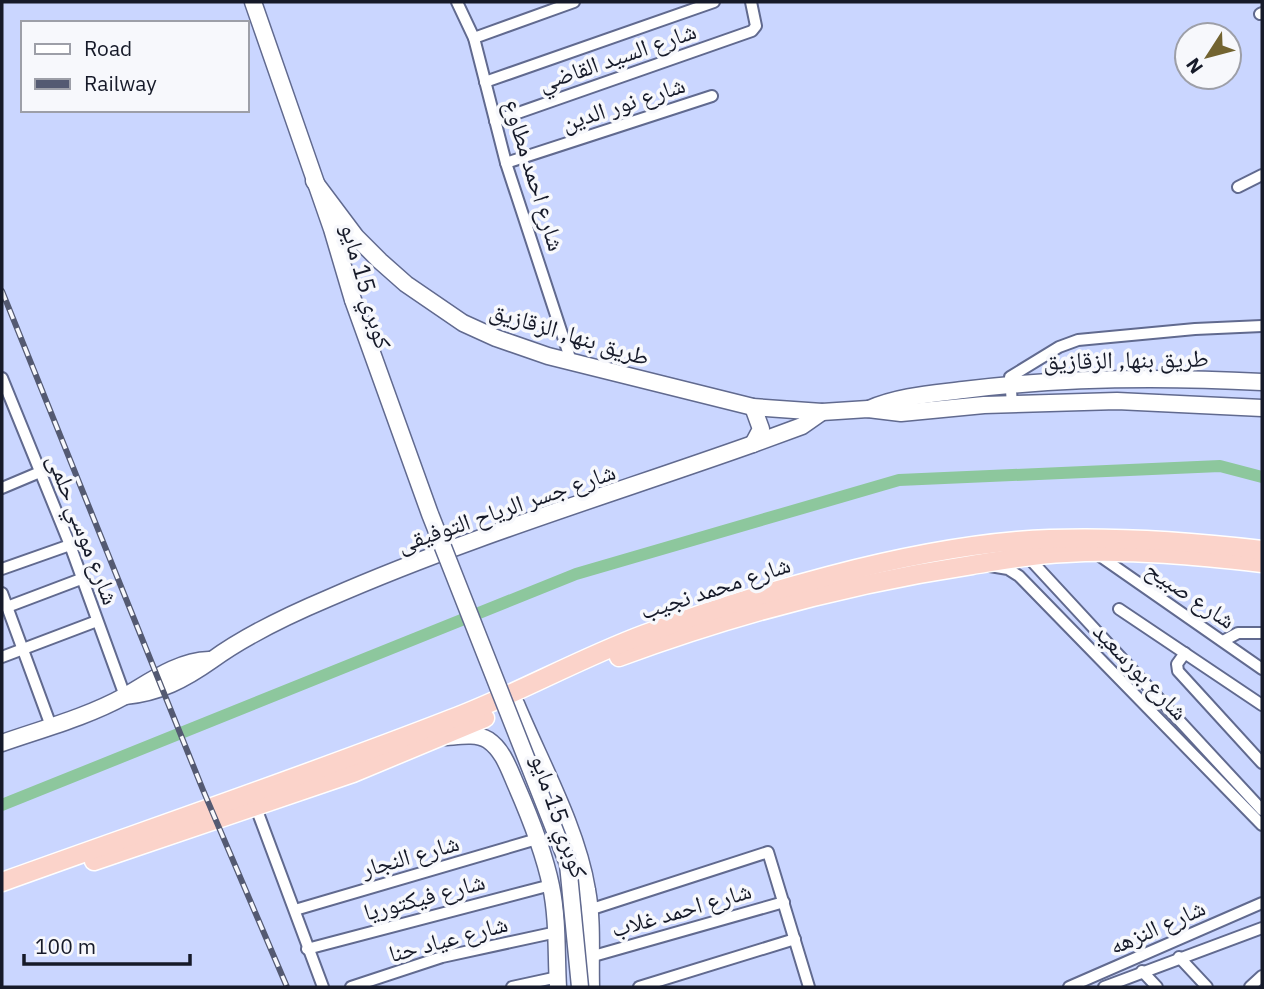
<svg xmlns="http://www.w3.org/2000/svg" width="1264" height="989" font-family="'IBM Plex Sans','Noto Naskh Arabic',sans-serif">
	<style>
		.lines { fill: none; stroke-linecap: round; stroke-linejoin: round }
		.canal { stroke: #8dc79d; stroke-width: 12 }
		.minor-casing { stroke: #616a8f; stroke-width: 14 }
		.secondary-casing { stroke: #616a8f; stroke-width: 19 }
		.trunk-casing { stroke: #fff; stroke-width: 21 }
		.minor { stroke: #fff; stroke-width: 10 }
		.secondary { stroke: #fff; stroke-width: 16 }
		.trunk { stroke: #fbd3ca; stroke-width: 18 }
		.rail-casing { stroke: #545a72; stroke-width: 6 }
		.rail { stroke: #f7f8fc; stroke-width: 3.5; stroke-dasharray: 10; stroke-linecap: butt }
		.secondary-bridge-casing { stroke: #616a8f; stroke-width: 19; stroke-linecap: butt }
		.secondary-bridge { stroke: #fff; stroke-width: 16 }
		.labels { text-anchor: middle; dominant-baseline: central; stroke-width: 7; stroke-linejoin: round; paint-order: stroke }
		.street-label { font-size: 24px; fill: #161a29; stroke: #f7f8fc }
	</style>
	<rect width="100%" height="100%" fill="#cad6ff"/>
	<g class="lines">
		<!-- canal -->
		<polyline class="canal" points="2,805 576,574 899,480 1220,466 1262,477"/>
		<defs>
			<g id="minor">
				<polyline points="457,2 474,38 506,163 571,361"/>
				<polyline points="1260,14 1262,13"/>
				<polyline points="474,38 574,2"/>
				<polyline points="485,82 714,2"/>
				<polyline points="495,121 752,31 756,26 751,2"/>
				<polyline points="506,163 712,96"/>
				<polyline points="1238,187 1262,175"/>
				<polyline points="2,378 70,545 125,696"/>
				<polyline points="1012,404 1010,377 1059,347 1078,340 1195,329 1262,326"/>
				<polyline points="2,488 40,472"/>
				<polyline points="1097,554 1262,669"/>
				<polyline points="1027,556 1262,810"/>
				<polyline points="990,566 1008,569 1019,576 1262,825"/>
				<polyline points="2,569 70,545"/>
				<polyline points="2,593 51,726"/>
				<polyline points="7,607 81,579"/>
				<polyline points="1119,609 1262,705"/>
				<polyline points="1223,641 1238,633 1262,633"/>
				<polyline points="1185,653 1177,664 1178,671 1262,763"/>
				<polyline points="2,657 97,621"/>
				<polyline points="255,805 323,987"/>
				<polyline points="295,910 537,839"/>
				<polyline points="589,910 768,852 809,987"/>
				<polyline points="307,949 551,885"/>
				<polyline points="590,957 784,902"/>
				<polyline points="1179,957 1207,987"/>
				<polyline points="1142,971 1157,987"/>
				<polyline points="351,987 442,957 557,932"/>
				<polyline points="512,987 558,977"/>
				<polyline points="639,987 795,939"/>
				<polyline points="1069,987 1262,903"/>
				<polyline points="1104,987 1262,928"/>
				<polyline points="1250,987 1262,976"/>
			</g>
			<g id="secondary">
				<polyline points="253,2 332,229 353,300"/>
				<polyline points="314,181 356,237 380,261 406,284 463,323 496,338 548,356 753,407 822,412 868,409 901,413 984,405 1117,401 1262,408"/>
				<polyline points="753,407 761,429 753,444"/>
				<path d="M869,409c30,-13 62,-15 94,-19 100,-13 199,-13 299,-8"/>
				<path d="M125,696c34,-3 60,-17 87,-36 33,-24 79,-46 117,-62 137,-60 283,-104 424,-154l49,-18 20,-14"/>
				<path d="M516,704c24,58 61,124 71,186 6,32 3,65 4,97"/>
				<path d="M446,737c14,-1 30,-4 42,3 15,10 21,29 28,45 14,32 28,67 35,101 7,34 5,67 7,101"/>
				<path d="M2,743c40,-14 85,-26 123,-47 26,-15 53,-35 84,-36"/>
			</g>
			<g id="trunk">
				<path d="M619,657c114,-42 233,-74 353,-92 31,-5 63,-11 94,-12 63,-4 134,3 196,10"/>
				<polyline points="94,861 353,773 485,718"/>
				<path d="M2,882c150,-54 300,-105 449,-163 66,-25 127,-60 194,-85 112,-41 254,-83 372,-93 79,-6 167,0 245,9"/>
			</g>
		</defs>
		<!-- minor casing -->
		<use href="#minor" class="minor-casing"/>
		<!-- secondary casing -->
		<use href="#secondary" class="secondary-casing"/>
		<!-- trunk casing -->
		<use href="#trunk" class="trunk-casing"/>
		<!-- minor -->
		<use href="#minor" class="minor"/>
		<!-- secondary -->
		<use href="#secondary" class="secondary"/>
		<!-- trunk -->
		<use href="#trunk" class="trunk"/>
		<defs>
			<polyline id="rail" points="2,291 203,790 287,987"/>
		</defs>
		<!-- rail casing -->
		<use href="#rail" class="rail-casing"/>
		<!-- rail -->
		<use href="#rail" class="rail"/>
		<defs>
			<polyline id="secondary-bridge" points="353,300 430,514 568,864 580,987"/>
		</defs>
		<!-- secondary-bridge casing -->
		<use href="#secondary-bridge" class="secondary-bridge-casing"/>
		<!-- secondary-bridge -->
		<use href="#secondary-bridge" class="secondary-bridge"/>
	</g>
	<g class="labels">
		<!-- street labels -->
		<g class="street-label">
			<text transform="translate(617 56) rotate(-19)">شارع السيد القاضي</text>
			<text transform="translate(623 103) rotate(-18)">شارع نور الدين</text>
			<text transform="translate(535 175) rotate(73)">شارع احمد مطاوع</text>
			<text transform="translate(367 286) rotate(74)">كوبري 15 مايو</text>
			<text transform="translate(570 333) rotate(17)">طريق بنها, الزقازيق</text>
			<text transform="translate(1126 359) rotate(-1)">طريق بنها, الزقازيق</text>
			<text transform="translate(506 507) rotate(-19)">شارع جسر الرياح التوفيقى</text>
			<text transform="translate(84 529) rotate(69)">شارع موسي حلمى</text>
			<text transform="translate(715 587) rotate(-18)">شارع محمد نجيب</text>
			<text transform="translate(1191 594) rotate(34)">شارع صبيح</text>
			<text transform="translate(1141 671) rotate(46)">شارع بورسعيد</text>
			<text transform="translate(560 816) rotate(71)">كوبري 15 مايو</text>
			<text transform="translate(410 855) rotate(-16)">شارع النجار</text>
			<text transform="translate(424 896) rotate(-15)">شارع فيكتوريا</text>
			<text transform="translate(681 909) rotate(-16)">شارع احمد غلاب</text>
			<text transform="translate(1157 926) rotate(-24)">شارع النزهه</text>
			<text transform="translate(448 938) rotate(-15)">شارع عياد حنا</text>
		</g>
	</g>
	<!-- border -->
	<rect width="1264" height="989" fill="none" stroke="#161a29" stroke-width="7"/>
	<!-- legend -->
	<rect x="21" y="21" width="228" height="91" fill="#f7f8fc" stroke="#9d9fa8" stroke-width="2"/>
	<rect x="35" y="44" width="35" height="10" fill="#ffffff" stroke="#9d9fa8" stroke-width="2"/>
	<text x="84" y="56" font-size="21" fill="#161a29">Road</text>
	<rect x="35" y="79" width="35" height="10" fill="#545a72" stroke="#9d9fa8" stroke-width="2"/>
	<text x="84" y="91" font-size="21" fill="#161a29">Railway</text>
	<!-- north arrow -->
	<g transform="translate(1208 56) rotate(234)"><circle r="33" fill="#f7f8fc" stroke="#9d9fa8" stroke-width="2"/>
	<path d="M0-5L12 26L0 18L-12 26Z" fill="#736431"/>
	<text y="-10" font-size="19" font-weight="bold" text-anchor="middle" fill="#161a29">N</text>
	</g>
	<!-- scale -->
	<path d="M24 954v10h166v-10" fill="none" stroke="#161a29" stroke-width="3.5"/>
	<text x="35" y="954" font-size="21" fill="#161a29" stroke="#f7f8fc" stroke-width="5" paint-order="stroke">100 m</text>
</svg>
